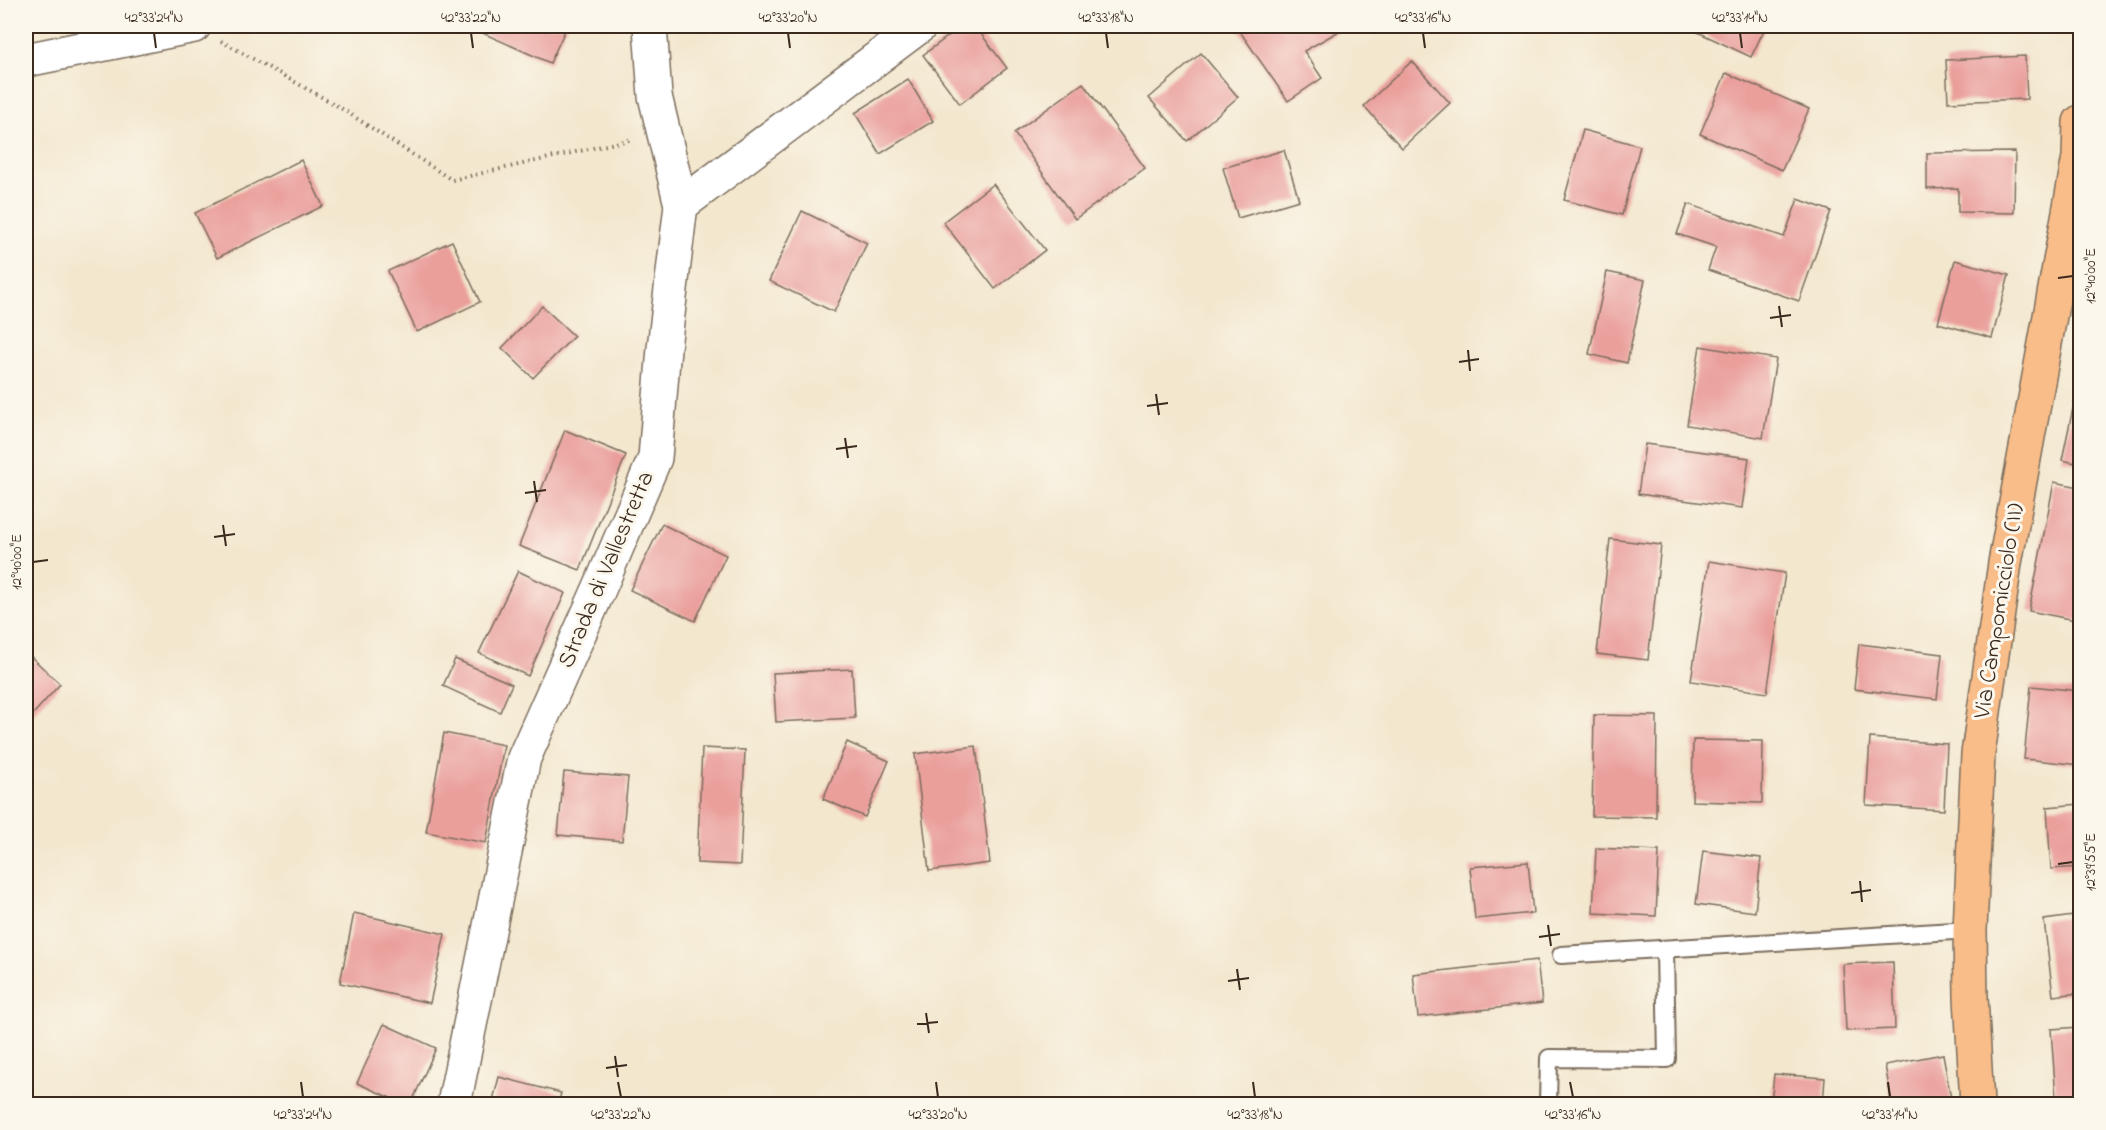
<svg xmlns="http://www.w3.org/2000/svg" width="2106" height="1130" font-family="'Indie Flower',sans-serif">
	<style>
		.building { fill: #ea9f9b }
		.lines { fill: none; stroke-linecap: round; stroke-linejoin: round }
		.lane-casing { stroke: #7b6c5c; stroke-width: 20 }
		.street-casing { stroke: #7b6c5c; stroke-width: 36 }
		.primary-casing { stroke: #7b6c5c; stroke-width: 36 }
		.path { stroke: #7b6c5c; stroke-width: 4; stroke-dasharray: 1.5 4.5; stroke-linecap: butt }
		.lane { stroke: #fff; stroke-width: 16 }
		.street { stroke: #fff; stroke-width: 33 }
		.primary { stroke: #f8bd89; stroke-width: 33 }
		.ticks { fill: none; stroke: #3b2a1e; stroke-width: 2 }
		.labels { text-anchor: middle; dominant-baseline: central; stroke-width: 6; stroke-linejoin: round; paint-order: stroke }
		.street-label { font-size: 24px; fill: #3b2a1e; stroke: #fbf7ec }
		.neatline { fill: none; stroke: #3b2a1e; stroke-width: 2 }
		.ticks-label { font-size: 15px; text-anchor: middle; fill: #3b2a1e }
	</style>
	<rect width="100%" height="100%" fill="#fbf7ec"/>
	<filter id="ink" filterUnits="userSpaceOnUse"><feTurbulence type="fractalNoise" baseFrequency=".0167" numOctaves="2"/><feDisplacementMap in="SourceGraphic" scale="12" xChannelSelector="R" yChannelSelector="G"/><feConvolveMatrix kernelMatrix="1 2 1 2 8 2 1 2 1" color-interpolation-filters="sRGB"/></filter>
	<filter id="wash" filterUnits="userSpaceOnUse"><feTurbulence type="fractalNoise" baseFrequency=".008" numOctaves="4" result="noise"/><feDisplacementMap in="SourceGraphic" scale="24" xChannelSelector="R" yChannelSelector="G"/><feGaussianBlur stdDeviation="1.35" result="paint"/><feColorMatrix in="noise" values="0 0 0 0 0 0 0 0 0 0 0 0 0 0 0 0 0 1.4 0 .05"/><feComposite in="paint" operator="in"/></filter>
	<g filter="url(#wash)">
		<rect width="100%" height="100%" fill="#f3e7ce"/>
		<g id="blocks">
			<!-- building -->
			<g class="building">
				<polygon points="467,26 567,26 550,63"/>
				<polygon points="962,26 975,26 1007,68 960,104 923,55"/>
				<polygon points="1236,26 1348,26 1304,51 1322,78 1288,101"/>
				<polygon points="1685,26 1766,26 1751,57"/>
				<polygon points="1201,53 1238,97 1187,141 1149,98"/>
				<polygon points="2025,56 2027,99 1948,102 1946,60"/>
				<polygon points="1412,61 1450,103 1402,148 1364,106"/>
				<polygon points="1726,73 1809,109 1782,170 1700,134"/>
				<polygon points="908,79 933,121 880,154 855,113"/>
				<polygon points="1083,83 1145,168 1075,219 1014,133"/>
				<polygon points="1583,130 1640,146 1622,215 1564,200"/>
				<polygon points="1284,150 1299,200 1238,218 1223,168"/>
				<polygon points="2015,152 2014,213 1958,212 1958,188 1927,189 1927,153"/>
				<polygon points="301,160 323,206 217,258 195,213"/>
				<polygon points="26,162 31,182 26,184"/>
				<polygon points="993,184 1045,250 995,289 943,222"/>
				<polygon points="1798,199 1831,211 1799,301 1708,270 1716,247 1677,234 1688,204 1784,237"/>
				<polygon points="802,211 867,243 834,312 769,281"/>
				<polygon points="452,241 480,302 417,332 388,271"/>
				<polygon points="1955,260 2009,275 1992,338 1938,323"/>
				<polygon points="1607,272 1645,280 1627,363 1589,354"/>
				<polygon points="542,306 574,336 533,378 502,348"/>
				<polygon points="1700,346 1776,359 1763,438 1687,425"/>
				<polygon points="2076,394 2080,395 2080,464 2062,460"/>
				<polygon points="565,430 626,455 580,570 519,546"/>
				<polygon points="1645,444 1749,458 1742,508 1638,494"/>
				<polygon points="2054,482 2080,487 2080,621 2029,611"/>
				<polygon points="662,524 726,555 695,621 630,590"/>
				<polygon points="1610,539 1661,545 1648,660 1597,654"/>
				<polygon points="1709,561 1785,573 1767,693 1691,681"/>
				<polygon points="518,571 565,593 528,676 479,653"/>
				<polygon points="1859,644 1942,654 1937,699 1854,689"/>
				<polygon points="26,652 60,684 26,722"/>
				<polygon points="455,659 512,684 500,712 443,686"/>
				<polygon points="852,669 855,718 776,722 773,673"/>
				<polygon points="2031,686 2080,691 2080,765 2024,759"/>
				<polygon points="1594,715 1657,716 1656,817 1592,816"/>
				<polygon points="444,733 504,745 486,843 426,832"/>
				<polygon points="1870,738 1947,744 1944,810 1866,805"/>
				<polygon points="1693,740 1763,741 1762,803 1692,801"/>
				<polygon points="847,742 889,761 865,817 823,799"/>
				<polygon points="976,746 990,863 929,871 915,754"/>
				<polygon points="702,748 745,750 740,865 697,863"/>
				<polygon points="564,772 628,777 622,841 558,835"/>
				<polygon points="2080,804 2080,867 2051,869 2047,807"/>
				<polygon points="1596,848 1659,851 1656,916 1593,913"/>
				<polygon points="1703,851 1761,858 1755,912 1696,904"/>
				<polygon points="1528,862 1533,913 1475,919 1470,867"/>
				<polygon points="354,913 445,934 430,1003 340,983"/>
				<polygon points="2080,915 2080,993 2053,996 2044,920"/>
				<polygon points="1537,960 1542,1003 1418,1017 1413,974"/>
				<polygon points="1893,962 1895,1029 1846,1031 1843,964"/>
				<polygon points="384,1024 436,1048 411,1104 404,1104 357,1083"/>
				<polygon points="2080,1027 2080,1097 2056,1099 2051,1029"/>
				<polygon points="1943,1054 1952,1104 1892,1104 1885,1065"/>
				<polygon points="1774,1074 1825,1078 1823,1104 1771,1104"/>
				<polygon points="499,1077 561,1093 558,1104 492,1104"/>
			</g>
		</g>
	</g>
	<g filter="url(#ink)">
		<use href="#blocks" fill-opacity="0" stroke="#7b6c5c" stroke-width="1.5"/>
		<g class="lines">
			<defs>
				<g id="lane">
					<polyline points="1561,955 1970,930"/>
					<polyline points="1548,1104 1549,1058 1667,1059 1665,950"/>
				</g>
				<g id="street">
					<polyline points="26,60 194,26"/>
					<polyline points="681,205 920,26"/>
					<polyline points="454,1104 524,758 600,587 655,458 664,348 681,205 655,96 650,26"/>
				</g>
				<polyline id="primary" points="1977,1104 1971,997 1970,930 1978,754 2005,563 2079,157 2080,122"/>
			</defs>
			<!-- lane casing -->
			<use href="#lane" class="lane-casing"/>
			<!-- street casing -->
			<use href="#street" class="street-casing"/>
			<!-- primary casing -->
			<use href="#primary" class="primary-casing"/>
			<!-- path -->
			<polyline class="path" points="221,41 336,105 452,180 633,139"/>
			<!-- lane -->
			<use href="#lane" class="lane"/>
			<!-- street -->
			<use href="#street" class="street"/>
			<!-- primary -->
			<use href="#primary" class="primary"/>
		</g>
	</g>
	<!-- ticks -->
	<path class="ticks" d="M154,33l2,15M471,33l2,15M788,33l2,15M1106,33l2,15M1423,33l2,15M1740,33l2,15M2058,278l15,-2M1779,306l3,21M1770,318l21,-3M1468,350l2,21M1459,362l20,-3M1156,394l3,21M1147,406l21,-3M845,438l3,20M836,449l21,-3M534,481l3,21M525,493l21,-3M223,525l3,21M214,537l21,-3M33,562l15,-2M2058,864l15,-2M1860,881l2,21M1851,893l20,-3M1548,925l3,21M1539,937l21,-3M1237,969l3,21M1228,981l21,-3M926,1013l3,20M917,1024l21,-2M615,1056l3,21M606,1068l21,-3M301,1082l2,15M618,1082l3,15M936,1082l2,15M1253,1082l2,15M1570,1082l3,15M1888,1082l2,15"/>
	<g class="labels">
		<!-- street labels -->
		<g class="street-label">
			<text transform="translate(607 570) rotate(-67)">Strada di Vallestretta</text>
			<text transform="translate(2000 611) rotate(-81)">Via Campomicciolo (II)</text>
		</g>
	</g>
	<!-- margin -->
	<rect width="2106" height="1130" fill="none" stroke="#fbf7ec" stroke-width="66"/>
	<rect x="33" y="33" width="2040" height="1064" class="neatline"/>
	<g class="ticks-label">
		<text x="154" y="22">42°33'24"N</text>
		<text x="471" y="22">42°33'22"N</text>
		<text x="788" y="22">42°33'20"N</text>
		<text x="1106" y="22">42°33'18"N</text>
		<text x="1423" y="22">42°33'16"N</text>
		<text x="1740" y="22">42°33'14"N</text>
		<text transform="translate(2090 276) rotate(-90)" y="5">12°40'00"E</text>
		<text transform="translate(16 562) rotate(-90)" y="5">12°40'00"E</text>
		<text transform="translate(2090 862) rotate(-90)" y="5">12°39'55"E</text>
		<text x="303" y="1119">42°33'24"N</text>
		<text x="621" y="1119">42°33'22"N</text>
		<text x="938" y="1119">42°33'20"N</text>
		<text x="1255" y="1119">42°33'18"N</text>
		<text x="1573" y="1119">42°33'16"N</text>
		<text x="1890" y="1119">42°33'14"N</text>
	</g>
</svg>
